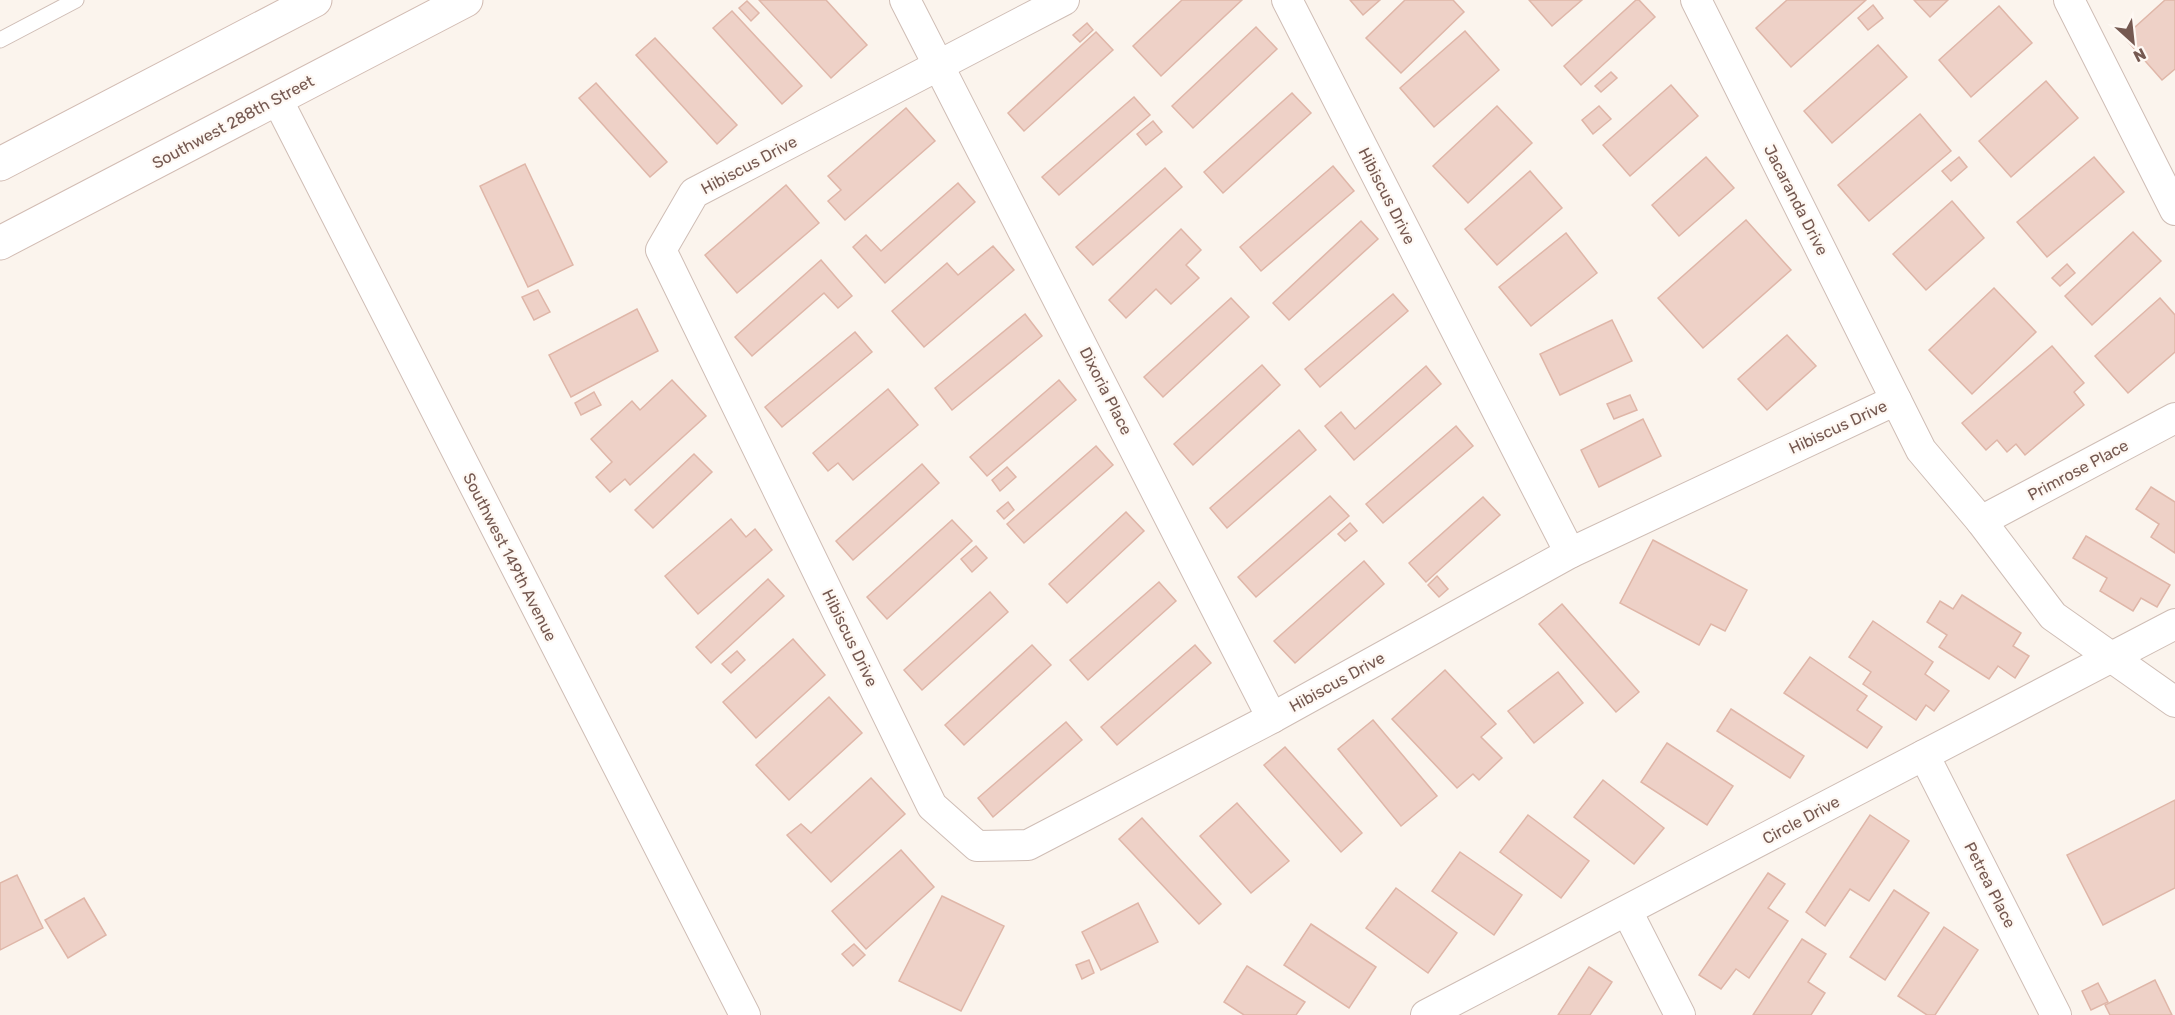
<svg xmlns="http://www.w3.org/2000/svg" width="2175" height="1015" font-family="Rubik,sans-serif">
	<style>
		.building { fill: #eed1c7; stroke: #dfb6a8; stroke-width: 1.5 }
		.lines { fill: none; stroke-linecap: round; stroke-linejoin: round }
		.lane-casing { stroke: #cfbdb5; stroke-width: 17 }
		.street-casing { stroke: #cfbdb5; stroke-width: 32 }
		.secondary-casing { stroke: #d2bcb3; stroke-width: 35 }
		.lane { stroke: #fff; stroke-width: 15 }
		.street { stroke: #fff; stroke-width: 30 }
		.secondary { stroke: #fff; stroke-width: 33 }
		.labels { text-anchor: middle; dominant-baseline: central; stroke-width: 4.5; stroke-linejoin: round; paint-order: stroke }
		.street-label { font-size: 16px; fill: #755951; stroke: #fef8f3 }
	</style>
	<rect width="100%" height="100%" fill="#fbf4ed"/>
	<!-- building -->
	<g class="building">
		<polygon points="759,0 826,0 867,45 831,78"/>
		<polygon points="1182,0 1242,0 1161,76 1133,46"/>
		<polygon points="1350,0 1380,0 1363,15"/>
		<polygon points="1405,0 1453,0 1464,12 1401,73 1366,38"/>
		<polygon points="1529,0 1582,0 1552,26"/>
		<polygon points="1636,0 1639,0 1655,17 1581,85 1564,66"/>
		<polygon points="1787,0 1866,0 1791,67 1756,28"/>
		<polygon points="1914,0 1948,0 1930,17"/>
		<polygon points="2165,0 2175,0 2175,69 2162,80 2124,37"/>
		<polygon points="747,1 759,13 751,21 739,8"/>
		<polygon points="1873,5 1883,18 1868,30 1858,18"/>
		<polygon points="1999,6 2032,43 1971,97 1939,60"/>
		<polygon points="732,11 802,86 782,104 713,28"/>
		<polygon points="1087,23 1093,30 1080,42 1073,35"/>
		<polygon points="1256,27 1277,49 1193,128 1172,106"/>
		<polygon points="1465,31 1499,70 1434,127 1400,88"/>
		<polygon points="1096,32 1113,50 1024,131 1008,113"/>
		<polygon points="655,38 737,125 717,144 636,55"/>
		<polygon points="1878,45 1907,77 1832,143 1804,111"/>
		<polygon points="1611,72 1617,78 1601,92 1595,86"/>
		<polygon points="2046,81 2078,118 2011,177 1979,141"/>
		<polygon points="596,83 667,162 650,177 579,98"/>
		<polygon points="1671,85 1698,116 1630,176 1603,145"/>
		<polygon points="1292,93 1311,113 1223,193 1204,172"/>
		<polygon points="1134,97 1150,115 1059,195 1042,177"/>
		<polygon points="1497,106 1532,143 1468,203 1433,166"/>
		<polygon points="1599,106 1611,119 1593,134 1582,120"/>
		<polygon points="906,108 935,141 845,220 828,201 841,190 828,176"/>
		<polygon points="1920,114 1951,151 1869,221 1838,185"/>
		<polygon points="1153,121 1162,132 1146,145 1137,134"/>
		<polygon points="1706,157 1734,188 1679,236 1652,205"/>
		<polygon points="1959,157 1967,167 1951,181 1942,171"/>
		<polygon points="2094,157 2124,192 2047,257 2017,222"/>
		<polygon points="525,164 573,265 528,287 480,186"/>
		<polygon points="1333,166 1354,191 1261,271 1240,247"/>
		<polygon points="1165,168 1182,187 1093,265 1076,247"/>
		<polygon points="1530,171 1562,208 1497,265 1465,229"/>
		<polygon points="958,183 975,202 885,283 853,247 866,235 881,251"/>
		<polygon points="786,185 819,223 737,293 705,255"/>
		<polygon points="1952,201 1984,238 1926,290 1893,254"/>
		<polygon points="1746,220 1791,270 1703,348 1658,298"/>
		<polygon points="1361,221 1378,239 1289,320 1273,303"/>
		<polygon points="1181,229 1201,250 1186,265 1199,278 1171,304 1156,289 1126,318 1109,300"/>
		<polygon points="2133,232 2161,261 2092,325 2065,296"/>
		<polygon points="1566,233 1597,273 1531,326 1499,287"/>
		<polygon points="993,246 1014,270 924,347 892,311 947,263 958,275"/>
		<polygon points="821,260 852,296 838,308 824,293 752,356 735,337"/>
		<polygon points="2067,264 2075,273 2060,286 2052,278"/>
		<polygon points="1994,288 2036,332 1972,394 1929,350"/>
		<polygon points="538,290 550,312 534,320 522,297"/>
		<polygon points="1393,294 1408,311 1320,387 1305,369"/>
		<polygon points="1231,298 1249,317 1163,397 1144,377"/>
		<polygon points="2160,298 2175,315 2175,352 2128,393 2095,356"/>
		<polygon points="637,309 658,351 571,397 549,355"/>
		<polygon points="1025,314 1042,336 952,410 935,388"/>
		<polygon points="1612,320 1632,361 1560,395 1540,354"/>
		<polygon points="855,332 872,352 782,427 765,407"/>
		<polygon points="1787,335 1816,366 1767,410 1738,379"/>
		<polygon points="2052,346 2084,383 2074,392 2084,405 2025,455 2016,444 2007,452 1997,440 1986,450 1962,423"/>
		<polygon points="1262,365 1280,385 1193,465 1174,444"/>
		<polygon points="1426,366 1441,384 1354,460 1325,426 1341,412 1355,429"/>
		<polygon points="672,380 706,416 630,485 625,479 610,492 596,477 612,462 591,439 632,401 640,410"/>
		<polygon points="1059,380 1076,400 987,476 970,457"/>
		<polygon points="888,389 918,425 853,480 838,463 828,471 813,453"/>
		<polygon points="594,392 601,405 581,415 575,403"/>
		<polygon points="1630,395 1637,410 1614,419 1607,404"/>
		<polygon points="1643,419 1661,456 1599,487 1581,450"/>
		<polygon points="1456,426 1473,446 1383,523 1366,504"/>
		<polygon points="1299,430 1316,450 1227,528 1210,508"/>
		<polygon points="1096,446 1113,465 1024,543 1007,524"/>
		<polygon points="694,454 712,472 653,528 635,510"/>
		<polygon points="922,464 939,483 853,560 836,541"/>
		<polygon points="1007,467 1016,477 1000,491 992,480"/>
		<polygon points="2151,487 2175,502 2175,553 2151,537 2159,524 2136,509"/>
		<polygon points="1330,496 1349,516 1256,597 1238,577"/>
		<polygon points="1483,497 1500,515 1426,582 1409,563"/>
		<polygon points="1008,502 1014,510 1004,519 997,511"/>
		<polygon points="1126,512 1144,531 1067,603 1049,584"/>
		<polygon points="731,519 746,537 755,529 772,550 698,614 665,576"/>
		<polygon points="952,520 972,541 887,619 867,597"/>
		<polygon points="1350,523 1357,531 1345,541 1338,534"/>
		<polygon points="2086,536 2170,585 2157,607 2141,598 2133,611 2100,591 2107,578 2073,558"/>
		<polygon points="1653,540 1747,590 1725,631 1711,624 1699,645 1620,603"/>
		<polygon points="976,546 987,558 972,572 961,559"/>
		<polygon points="1364,561 1384,584 1295,663 1274,641"/>
		<polygon points="1437,576 1448,589 1439,597 1428,585"/>
		<polygon points="768,579 784,596 711,663 696,647"/>
		<polygon points="1159,582 1176,601 1088,680 1070,660"/>
		<polygon points="990,592 1008,612 922,690 904,670"/>
		<polygon points="1962,595 2021,633 2013,646 2029,656 2015,678 1998,666 1989,679 1939,647 1947,635 1927,622 1940,601 1953,609"/>
		<polygon points="1562,604 1639,692 1616,712 1539,624"/>
		<polygon points="1873,621 1933,662 1925,674 1949,691 1934,711 1926,705 1916,720 1863,684 1871,672 1849,657"/>
		<polygon points="793,639 825,675 756,738 723,702"/>
		<polygon points="1032,645 1051,665 964,745 945,725"/>
		<polygon points="1195,645 1211,663 1117,745 1101,727"/>
		<polygon points="737,651 745,660 731,673 722,664"/>
		<polygon points="1810,657 1867,696 1857,710 1882,727 1867,748 1784,693"/>
		<polygon points="1445,670 1496,724 1481,737 1502,758 1479,780 1473,774 1457,788 1392,719"/>
		<polygon points="1558,672 1583,703 1534,743 1508,711"/>
		<polygon points="829,697 862,733 789,800 756,765"/>
		<polygon points="1731,709 1804,756 1790,778 1717,731"/>
		<polygon points="1373,720 1437,796 1401,826 1338,749"/>
		<polygon points="1066,722 1082,740 993,817 978,798"/>
		<polygon points="1667,743 1733,786 1707,825 1641,782"/>
		<polygon points="1285,747 1362,833 1341,852 1264,765"/>
		<polygon points="871,778 905,814 831,882 787,835 801,824 811,833"/>
		<polygon points="1603,780 1664,828 1634,864 1574,817"/>
		<polygon points="2175,800 2175,888 2103,925 2067,855"/>
		<polygon points="1237,803 1289,861 1251,893 1200,836"/>
		<polygon points="1528,815 1589,861 1561,898 1500,852"/>
		<polygon points="1870,815 1909,841 1869,901 1850,889 1825,926 1806,912"/>
		<polygon points="1142,818 1221,904 1199,924 1119,839"/>
		<polygon points="901,850 934,887 866,949 832,911"/>
		<polygon points="1460,852 1522,895 1494,935 1432,891"/>
		<polygon points="1768,873 1785,884 1768,908 1788,921 1749,978 1736,969 1721,989 1699,975"/>
		<polygon points="17,875 43,928 0,950 0,883"/>
		<polygon points="1396,888 1457,933 1428,973 1366,928"/>
		<polygon points="1894,890 1929,913 1885,980 1850,957"/>
		<polygon points="942,896 1004,926 961,1011 899,981"/>
		<polygon points="84,898 106,935 68,958 45,920"/>
		<polygon points="1138,903 1158,942 1101,970 1082,932"/>
		<polygon points="1311,924 1376,967 1349,1008 1284,965"/>
		<polygon points="1944,927 1978,950 1935,1015 1927,1015 1898,996"/>
		<polygon points="1802,939 1826,954 1808,982 1825,993 1811,1015 1753,1015"/>
		<polygon points="854,944 865,955 853,966 842,954"/>
		<polygon points="1089,960 1094,973 1082,979 1076,965"/>
		<polygon points="1247,966 1305,1002 1296,1015 1244,1015 1224,1002"/>
		<polygon points="1589,967 1612,982 1590,1015 1558,1015"/>
		<polygon points="2155,980 2172,1015 2110,1015 2105,1005"/>
		<polygon points="2098,983 2108,1002 2091,1010 2082,991"/>
	</g>
	<g class="lines">
		<defs>
			<polyline id="lane" points="0,40 76,0"/>
			<g id="street">
				<polyline points="905,0 1272,718"/>
				<polyline points="1064,0 694,193 661,250 932,806 977,846 1028,845 1272,718 1570,553 1896,400"/>
				<polyline points="1287,0 1570,553"/>
				<polyline points="1696,0 1921,450 1981,521 2053,616 2175,702"/>
				<polyline points="2069,0 2175,210"/>
				<polyline points="277,99 745,1015"/>
				<polyline points="1981,521 2175,418"/>
				<polyline points="1924,755 2056,1015"/>
				<polyline points="1627,911 1680,1015"/>
				<polyline points="1426,1015 2175,624"/>
			</g>
			<g id="secondary">
				<polyline points="0,164 315,0"/>
				<polyline points="0,243 466,0"/>
			</g>
		</defs>
		<!-- lane casing -->
		<use href="#lane" class="lane-casing"/>
		<!-- street casing -->
		<use href="#street" class="street-casing"/>
		<!-- secondary casing -->
		<use href="#secondary" class="secondary-casing"/>
		<!-- lane -->
		<use href="#lane" class="lane"/>
		<!-- street -->
		<use href="#street" class="street"/>
		<!-- secondary -->
		<use href="#secondary" class="secondary"/>
	</g>
	<g class="labels">
		<!-- street labels -->
		<g class="street-label">
			<text transform="translate(233 122) rotate(-28)">Southwest 288th Street</text>
			<text transform="translate(749 165) rotate(-28)">Hibiscus Drive</text>
			<text transform="translate(1387 196) rotate(63)">Hibiscus Drive</text>
			<text transform="translate(1796 200) rotate(63)">Jacaranda Drive</text>
			<text transform="translate(1106 391) rotate(63)">Dixoria Place</text>
			<text transform="translate(1838 427) rotate(-25)">Hibiscus Drive</text>
			<text transform="translate(2078 470) rotate(-28)">Primrose Place</text>
			<text transform="translate(510 557) rotate(63)">Southwest 149th Avenue</text>
			<text transform="translate(850 638) rotate(64)">Hibiscus Drive</text>
			<text transform="translate(1337 682) rotate(-29)">Hibiscus Drive</text>
			<text transform="translate(1801 820) rotate(-28)">Circle Drive</text>
			<text transform="translate(1990 885) rotate(63)">Petrea Place</text>
		</g>
	</g>
	<!-- north arrow -->
	<g transform="translate(2133 42) rotate(153)" stroke="#fef8f3" stroke-width="4.5" paint-order="stroke">
	<path d="M0-4.5L10 22L0 15L-10 22Z" fill="#755951"/>
	<text y="-9" font-size="16" font-weight="bold" text-anchor="middle" fill="#755951">N</text>
	</g>
</svg>
